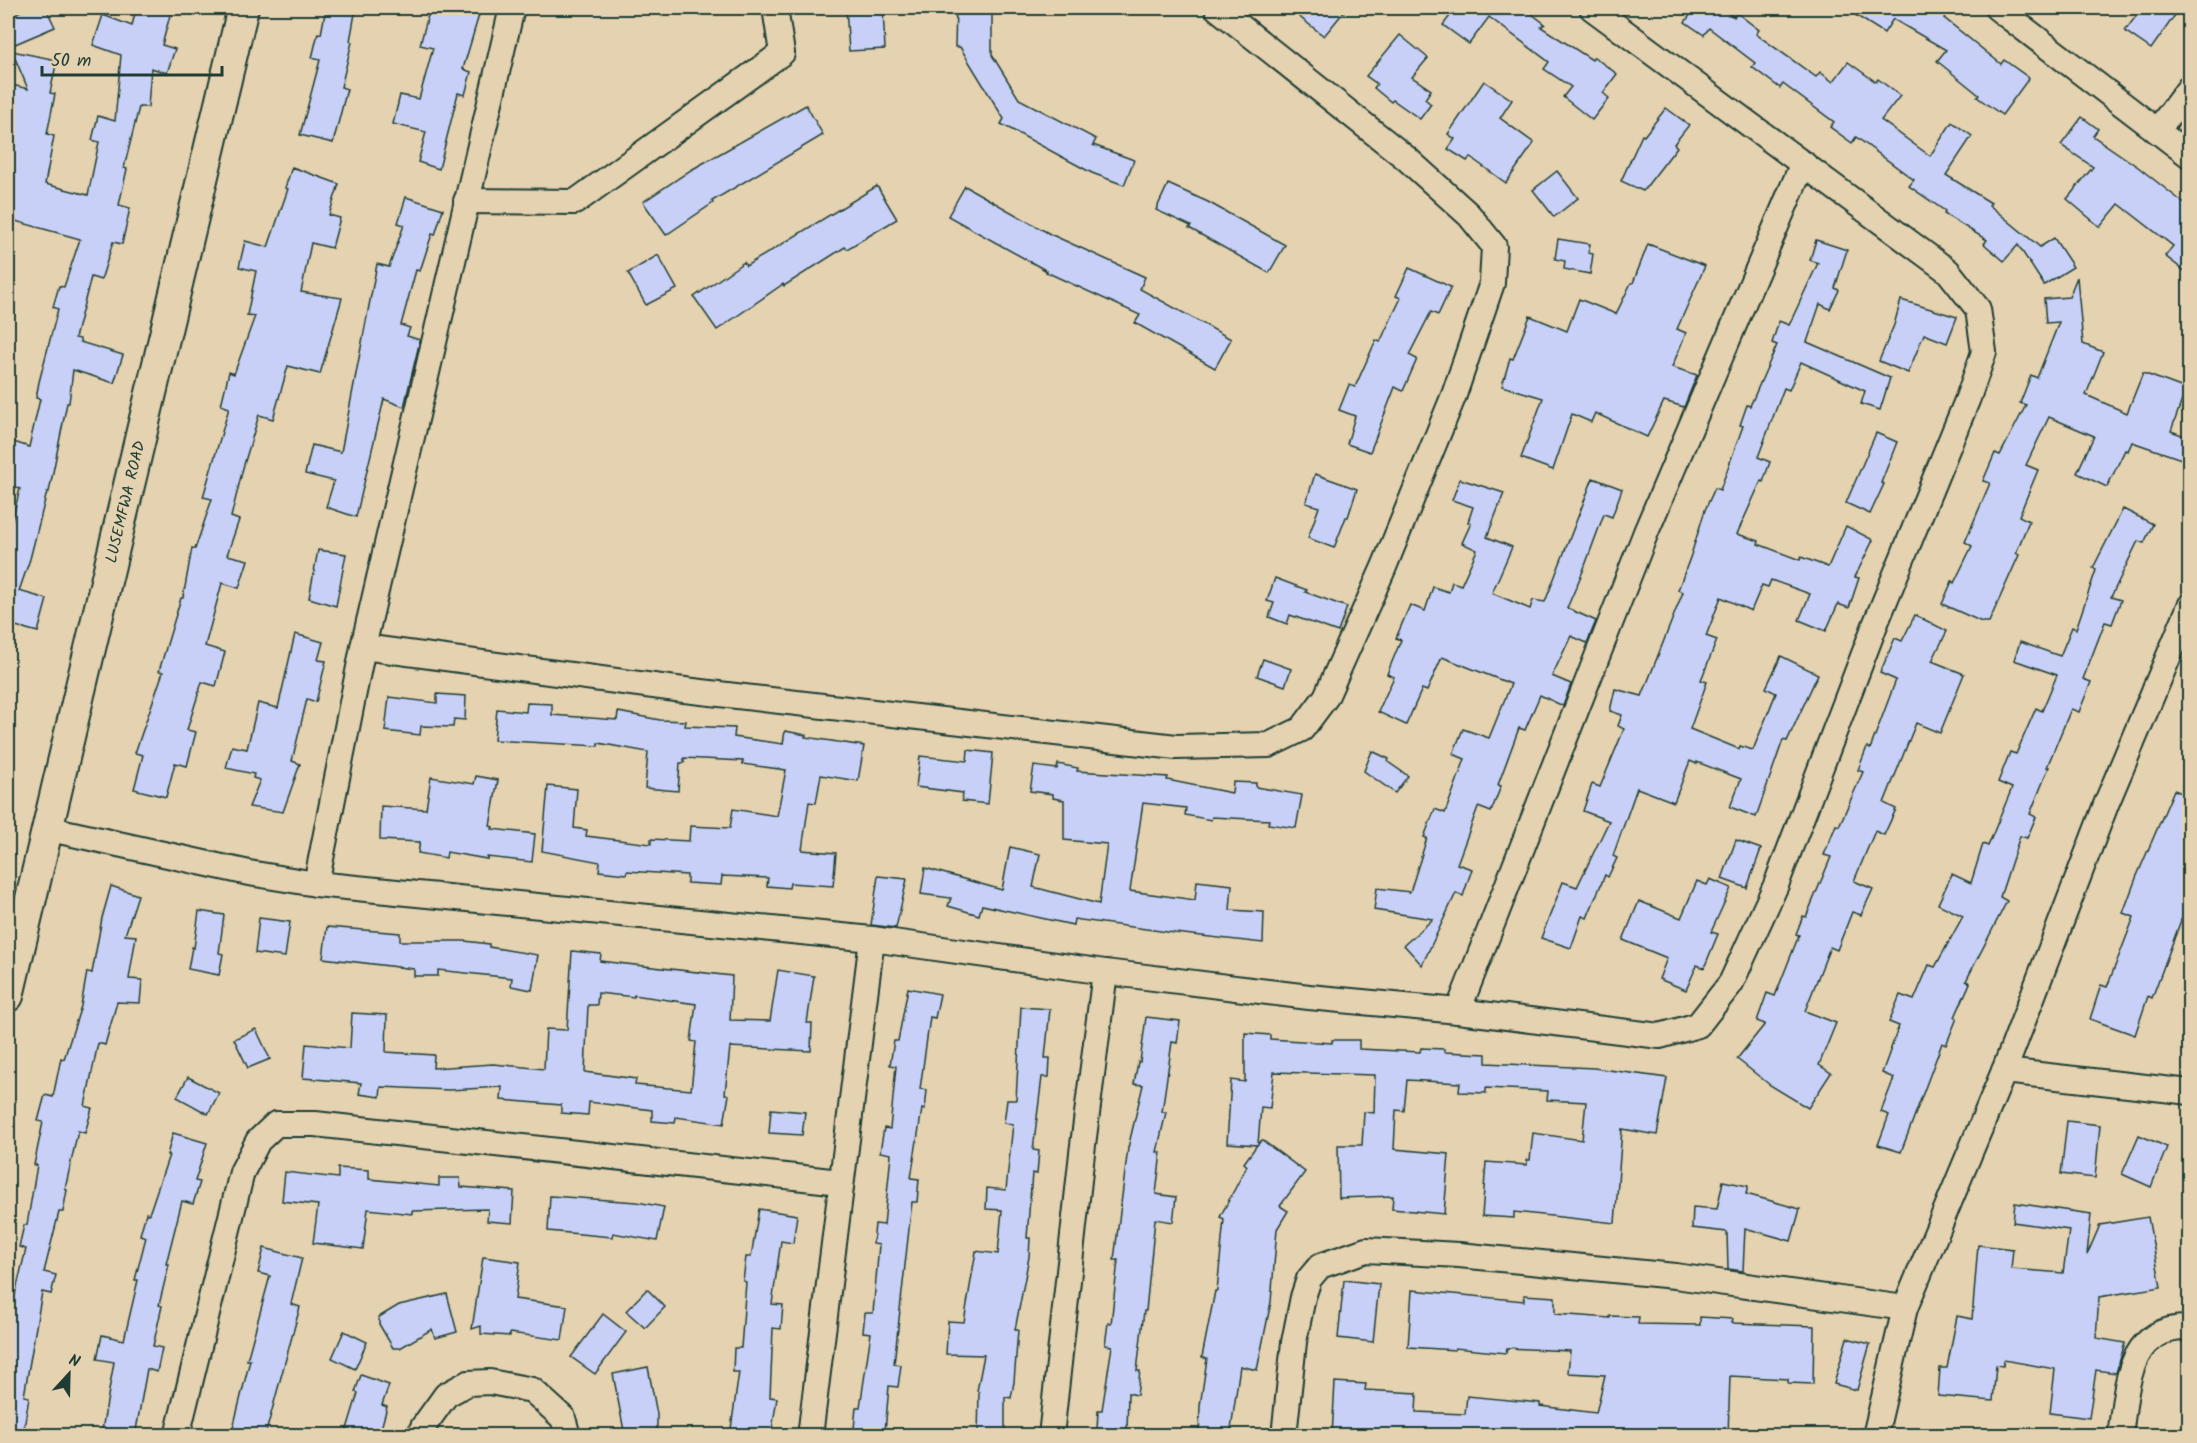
<svg xmlns="http://www.w3.org/2000/svg" width="2197" height="1443" font-family="Kalam,sans-serif">
	<style>
		.building { fill: #c8d0f8; stroke: #1f3d34; stroke-width: 1.5; fill-rule: evenodd }
		.lines { fill: none; stroke-linecap: round; stroke-linejoin: round }
		.minor-casing { stroke: #1f3d34; stroke-width: 28 }
		.tertiary-casing { stroke: #1f3d34; stroke-width: 34 }
		.minor { stroke: #e5d2b0; stroke-width: 24 }
		.tertiary { stroke: #e5d2b0; stroke-width: 30 }
		.labels { text-anchor: middle; dominant-baseline: central; stroke-width: 4.5; stroke-linejoin: round; paint-order: stroke }
		.street-label { font-size: 16px; fill: #1f3d34; stroke: #e5d2b0 }
	</style>
	<rect width="100%" height="100%" fill="#e5d2b0"/>
	<filter id="ink" filterUnits="userSpaceOnUse"><feTurbulence type="fractalNoise" baseFrequency=".0167" numOctaves="2"/><feDisplacementMap in="SourceGraphic" scale="12" xChannelSelector="R" yChannelSelector="G"/><feConvolveMatrix kernelMatrix="1 2 1 2 8 2 1 2 1" color-interpolation-filters="sRGB"/></filter>
	<g filter="url(#ink)">
		<!-- building -->
		<g class="building">
			<polygon points="28,8 46,8 55,27 8,47 8,16"/>
			<polygon points="136,8 172,8 162,45 175,49 167,73 151,68 148,107 139,107 124,168 127,169 119,205 130,208 122,244 113,242 101,280 91,277 75,338 80,339 80,342 123,355 114,383 73,370 69,403 67,403 49,492 47,492 30,559 19,591 47,599 38,632 8,624 8,536 20,489 8,484 8,440 29,447 40,399 36,398 39,382 58,309 53,307 59,286 64,287 80,239 8,219 8,84 28,89 12,51 57,60 50,93 55,94 47,134 54,136 45,184 88,195 99,142 92,140 98,116 115,121 121,55 93,45 103,15 132,26"/>
			<polygon points="326,8 356,8 350,41 352,42 341,87 347,89 333,143 300,135 320,60 312,58 318,33 321,34"/>
			<polygon points="430,8 481,8 463,69 471,72 465,95 458,93 439,169 418,162 426,132 393,124 400,95 419,99 433,48 420,45"/>
			<polygon points="846,8 883,8 885,49 849,51"/>
			<polygon points="956,8 992,8 992,55 1019,99 1096,139 1093,145 1134,160 1124,185 1092,173 1001,124 1004,119 960,47 955,47"/>
			<polygon points="1288,8 1347,8 1324,36"/>
			<polygon points="1456,8 1524,8 1545,24 1541,27 1592,60 1594,57 1617,74 1603,93 1609,98 1592,120 1563,97 1571,87 1544,69 1549,62 1489,17 1469,44 1443,25"/>
			<polygon points="1682,8 1723,8 1722,9 1734,17 1737,13 1759,30 1756,34 1816,77 1820,72 1833,82 1848,62 1876,82 1878,79 1900,96 1881,120 1930,156 1952,122 1972,136 1946,175 1991,203 1989,205 2040,247 2054,238 2073,267 2044,285 2018,245 2004,261 1984,244 1987,240 1944,214 1945,211 1909,186 1914,180 1856,137 1852,143 1830,127 1834,122 1783,84 1780,88 1752,67 1755,63 1709,28 1704,35 1685,22 1691,14"/>
			<polygon points="1844,8 1934,8 1946,15 1944,18 2001,64 2004,60 2029,78 2002,115 1977,97 1979,95 1937,61 1946,50 1893,19 1884,33"/>
			<polygon points="2142,8 2180,8 2151,49 2125,31"/>
			<polygon points="1400,35 1428,58 1412,77 1431,90 1425,99 1431,104 1420,119 1393,100 1391,102 1374,88 1377,84 1366,76"/>
			<polygon points="1484,81 1512,100 1500,118 1534,143 1506,183 1470,157 1467,161 1448,149 1455,139 1448,134"/>
			<polygon points="806,105 823,135 712,201 713,203 666,235 643,202 691,170"/>
			<polygon points="1666,108 1689,125 1674,144 1677,147 1643,191 1621,181 1642,135 1644,136"/>
			<polygon points="2082,117 2098,129 2093,136 2138,167 2190,208 2190,275 2165,256 2173,246 2119,204 2100,227 2067,199 2093,167 2061,145"/>
			<polygon points="292,167 339,184 329,215 340,218 332,248 311,243 301,292 342,298 320,374 288,366 273,419 259,415 243,468 231,517 239,520 227,555 248,560 239,588 222,583 205,646 225,652 216,686 202,682 187,730 196,732 187,766 175,763 166,797 134,789 143,755 135,753 163,672 159,671 181,598 183,598 192,548 195,549 212,499 203,497 229,408 221,405 229,372 234,374 255,316 247,315 256,271 239,267 245,241 268,247 288,189 285,188"/>
			<polygon points="1557,171 1578,198 1554,217 1533,190"/>
			<polygon points="1168,184 1208,202 1285,245 1269,273 1189,228 1191,226 1156,210"/>
			<polygon points="877,186 897,219 847,249 845,247 784,286 783,284 717,330 694,297 744,262 746,266"/>
			<polygon points="965,186 1050,234 1145,277 1140,289 1231,339 1215,368 1135,323 1140,315 1046,272 1047,271 948,216"/>
			<polygon points="406,197 443,209 435,235 432,234 420,271 416,270 401,325 410,328 407,336 420,340 404,407 384,399 356,517 326,507 334,481 305,474 312,445 341,452 377,264 389,267 404,225 398,223"/>
			<polygon points="1558,239 1590,244 1588,253 1593,254 1590,274 1564,269 1565,261 1555,259"/>
			<polygon points="1816,240 1847,250 1835,288 1839,290 1830,309 1820,304 1807,342 1890,378 1880,410 1861,404 1865,391 1801,362 1789,390 1784,388 1758,457 1770,462 1763,482 1761,481 1737,534 1759,541 1758,544 1800,560 1801,557 1828,567 1846,526 1873,540 1855,577 1859,578 1849,608 1838,604 1826,631 1799,620 1810,594 1771,580 1768,587 1762,585 1751,611 1721,597 1706,636 1717,640 1701,680 1707,682 1690,729 1739,749 1740,746 1753,750 1776,693 1766,688 1781,656 1818,674 1787,741 1783,740 1756,817 1730,807 1741,779 1697,762 1697,764 1690,761 1674,802 1637,788 1613,856 1617,858 1608,877 1605,875 1587,918 1582,916 1571,948 1541,938 1563,882 1577,887 1609,821 1583,811 1592,784 1600,787 1624,729 1618,726 1622,715 1610,711 1615,689 1642,696 1683,592 1678,590 1691,555 1705,510 1715,488 1720,490 1743,426 1740,425 1747,405 1750,406 1777,345 1772,343 1779,321 1789,325 1818,263 1810,260"/>
			<polygon points="1648,244 1705,266 1677,329 1686,333 1672,367 1697,375 1684,407 1664,401 1647,437 1595,413 1591,422 1572,414 1553,470 1521,458 1543,398 1502,386 1510,358 1513,359 1530,316 1567,331 1579,299 1616,314 1631,283 1633,283"/>
			<polygon points="658,255 677,289 646,305 628,273"/>
			<polygon points="1409,268 1451,287 1438,315 1431,312 1409,355 1417,359 1403,391 1395,387 1370,452 1347,444 1355,416 1339,410 1349,385 1355,387 1376,340 1380,342 1401,298 1396,296"/>
			<polygon points="2077,277 2083,344 2103,352 2086,395 2127,413 2143,373 2186,389 2171,431 2190,438 2190,462 2132,442 2128,451 2125,450 2107,487 2077,473 2094,436 2049,417 2026,465 2038,470 2019,516 2029,521 2016,553 2019,555 1989,622 1982,622 1942,604 1952,581 1954,583 1972,546 1965,542 1990,483 1983,481 1995,453 2000,455 2026,405 2020,403 2031,375 2037,378 2059,322 2046,323 2044,299 2069,297"/>
			<polygon points="1901,300 1957,317 1947,343 1924,334 1908,373 1879,361 1894,325"/>
			<polygon points="1876,433 1897,442 1881,483 1884,484 1870,514 1846,503"/>
			<polygon points="1315,474 1357,489 1348,517 1346,517 1334,548 1308,538 1319,507 1306,503"/>
			<polygon points="1593,478 1622,489 1612,517 1604,514 1583,571 1567,608 1596,621 1587,643 1571,636 1552,676 1571,684 1563,706 1540,695 1525,730 1519,728 1498,785 1501,786 1491,812 1478,807 1457,864 1472,869 1463,896 1456,893 1422,965 1404,945 1433,919 1374,910 1377,888 1410,892 1427,838 1424,837 1435,809 1445,813 1465,759 1453,754 1463,729 1489,738 1511,684 1442,657 1427,691 1422,689 1406,725 1378,712 1394,677 1387,674 1401,640 1396,638 1410,605 1425,611 1433,587 1449,592 1452,582 1461,585 1477,550 1462,543 1471,523 1468,522 1473,507 1452,500 1460,479 1504,493 1487,537 1512,547 1492,593 1530,609 1533,600 1545,602"/>
			<polygon points="2123,509 2153,524 2144,543 2138,541 2111,597 2121,600 2112,624 2105,622 2083,679 2091,682 2079,712 2071,709 2047,767 2049,767 2030,814 2036,817 2027,838 2020,836 2000,897 2007,901 1966,981 1970,983 1955,1017 1957,1018 1946,1045 1942,1043 1901,1152 1878,1145 1889,1115 1881,1112 1894,1078 1882,1073 1899,1026 1889,1022 1900,995 1914,1000 1929,965 1935,967 1963,916 1938,904 1952,874 1971,883 1983,844 1988,846 2012,788 1998,782 2010,752 2016,754 2036,708 2042,711 2057,675 2014,660 2020,642 2060,656 2072,627 2076,629 2096,570 2093,568"/>
			<polygon points="318,550 346,554 336,606 309,598"/>
			<polygon points="1275,578 1307,590 1305,592 1347,607 1338,632 1290,615 1287,624 1269,617 1274,603 1267,601"/>
			<polygon points="1915,615 1947,631 1932,661 1964,674 1940,733 1916,723 1884,803 1896,809 1884,835 1875,831 1854,881 1873,889 1861,915 1852,912 1837,950 1830,947 1805,1011 1836,1023 1819,1065 1831,1073 1808,1108 1770,1085 1737,1059 1765,1024 1757,1021 1767,993 1775,996 1799,935 1796,934 1803,916 1806,917 1831,857 1824,855 1836,825 1839,826 1863,772 1858,770 1867,747 1870,749 1896,680 1880,673 1895,638 1902,641"/>
			<polygon points="295,634 323,642 318,660 326,661 316,702 307,699 292,761 300,764 283,812 249,807 260,780 253,778 254,774 226,768 232,746 247,749 258,703 278,708"/>
			<polygon points="1263,659 1291,669 1285,686 1257,676"/>
			<polygon points="437,694 466,696 465,720 454,719 453,727 421,726 420,735 385,731 389,697 437,703"/>
			<polygon points="527,703 552,704 552,715 617,720 618,712 660,720 686,721 685,726 735,728 734,737 783,744 785,731 806,735 805,737 864,746 858,781 821,775 816,803 809,802 802,850 836,853 833,886 790,883 789,888 767,886 768,878 722,876 721,885 687,883 687,875 627,871 626,874 599,871 600,862 542,851 548,786 577,789 574,828 587,830 586,836 651,844 651,839 689,841 690,826 730,828 733,809 777,816 786,770 742,764 743,761 684,758 684,763 680,763 678,791 645,788 648,752 598,743 598,746 494,740 497,709 526,712"/>
			<polygon points="968,750 993,753 988,804 962,801 963,793 916,787 920,756 967,761"/>
			<polygon points="1372,751 1389,759 1388,762 1408,776 1395,793 1364,771"/>
			<polygon points="1058,764 1078,768 1077,771 1168,777 1167,780 1232,793 1233,782 1256,783 1256,787 1302,795 1296,828 1268,824 1269,820 1212,817 1211,820 1185,815 1186,808 1143,803 1130,891 1195,900 1197,881 1232,885 1230,910 1264,912 1263,943 1175,933 1074,919 1073,925 982,905 979,915 948,906 951,898 921,894 925,868 1002,890 1010,847 1040,854 1033,887 1099,904 1107,844 1064,840 1064,800 1053,798 1053,794 1030,791 1034,766 1057,769"/>
			<polygon points="476,776 498,780 490,826 493,827 492,829 535,834 532,862 487,857 487,859 447,852 446,858 418,853 420,842 380,840 381,806 426,809 431,777 474,784"/>
			<polygon points="2174,790 2190,796 2190,896 2152,998 2148,996 2135,1035 2090,1019 2101,985 2107,987 2134,917 2123,913 2136,878"/>
			<polygon points="1736,840 1761,849 1747,888 1722,879"/>
			<polygon points="878,876 907,879 896,928 871,925"/>
			<polygon points="1710,879 1731,888 1711,932 1718,934 1704,968 1697,965 1686,990 1659,979 1667,958 1623,940 1639,901 1681,918 1697,881 1707,885"/>
			<polygon points="111,886 138,895 125,935 136,936 129,979 142,980 140,1003 117,1002 105,1045 98,1043 85,1106 92,1108 85,1133 78,1131 65,1189 67,1190 63,1212 59,1212 44,1272 56,1275 51,1294 42,1292 24,1396 29,1397 24,1429 17,1428 16,1432 8,1431 8,1310 11,1311 26,1249 19,1247 24,1225 27,1225 37,1165 34,1165 43,1122 38,1121 45,1095 53,1097 61,1058 64,1059 81,1006 87,972 92,973 102,918"/>
			<polygon points="199,911 224,915 219,953 223,954 219,975 188,969 192,947 194,948"/>
			<polygon points="259,918 290,922 285,957 255,953"/>
			<polygon points="327,927 400,933 400,941 465,941 489,944 489,947 538,955 532,990 511,986 512,978 438,970 438,976 414,976 414,969 323,958"/>
			<path d="M572,951l29,3 -1,7 132,15 -2,44 40,1 8,-51 36,6 -7,47h5l-1,28 -81,-4 -5,47 4,1 -5,29 -48,-7 -1,6 -23,-2v-11l-63,-8 -1,13 -27,-2v-8l-60,-5 1,-13 -53,3 -68,-3 -1,10 -21,-3 2,-11 -58,-5 3,-34 44,4 2,-35 35,2 -1,37 48,3 -1,13 60,-4 51,5 2,-40 21,1zM598,993l36,4v-2l62,9 -5,37 5,1 -5,48 -56,-5 1,-6 -51,-7 3,-67h9z"/>
			<polygon points="908,988 940,994 935,1018 930,1017 920,1089 927,1090 925,1110 922,1109 911,1178 919,1179 917,1202 912,1202 894,1364 901,1365 898,1387 889,1386 885,1432 854,1429 856,1407 860,1407 871,1333 863,1332 865,1313 873,1313 879,1245 873,1244 875,1224 884,1225 891,1154 880,1152 884,1128 890,1129 896,1066 890,1065 894,1041 898,1041"/>
			<polygon points="1021,1007 1050,1009 1045,1058 1050,1058 1049,1077 1042,1077 1033,1150 1039,1151 1037,1174 1032,1173 1027,1238 1030,1238 1029,1257 1015,1330 1018,1330 1014,1382 1011,1398 1005,1397 1005,1436 978,1436 979,1392 977,1391 984,1355 946,1354 948,1321 964,1322 976,1251 998,1254 1002,1210 986,1209 987,1188 1006,1190 1013,1124 1004,1123 1007,1100 1016,1100"/>
			<polygon points="1146,1017 1180,1021 1177,1043 1172,1042 1162,1112 1166,1112 1157,1152 1161,1152 1156,1194 1176,1197 1173,1222 1155,1219 1146,1311 1144,1311 1137,1371 1140,1371 1137,1395 1128,1393 1127,1432 1097,1431 1098,1410 1102,1410 1112,1346 1105,1345 1108,1323 1111,1324 1118,1260 1114,1260 1128,1148 1143,1085 1134,1084 1138,1062 1140,1062"/>
			<polygon points="256,1029 270,1059 248,1068 234,1039"/>
			<polygon points="1245,1033 1270,1035 1270,1039 1332,1043 1332,1040 1359,1040 1359,1049 1420,1052 1421,1048 1444,1049 1444,1052 1486,1054 1486,1063 1594,1068 1667,1078 1657,1135 1622,1129 1615,1223 1514,1212 1514,1218 1482,1216 1486,1162 1527,1165 1527,1160 1530,1160 1533,1133 1582,1140 1586,1102 1547,1100 1548,1091 1486,1088 1486,1093 1459,1092 1460,1083 1407,1080 1404,1111 1396,1110 1394,1149 1449,1154 1444,1214 1392,1209 1393,1196 1339,1198 1338,1145 1362,1145 1364,1112 1374,1113 1375,1075 1274,1072 1270,1108 1261,1107 1258,1144 1262,1140 1305,1172 1280,1206 1288,1211 1277,1229 1271,1302 1257,1370 1240,1366 1230,1436 1199,1436 1200,1406 1207,1359 1202,1357 1215,1291 1217,1291 1224,1219 1220,1217 1247,1166 1244,1163 1257,1145 1227,1143 1231,1080 1245,1082"/>
			<polygon points="188,1077 219,1093 208,1114 177,1097"/>
			<polygon points="771,1109 805,1112 802,1135 769,1133"/>
			<polygon points="2067,1121 2100,1125 2095,1178 2061,1174"/>
			<polygon points="173,1133 207,1143 195,1181 200,1182 193,1204 182,1201 166,1264 169,1264 159,1305 162,1306 153,1346 162,1348 157,1372 147,1369 135,1436 101,1436 114,1362 97,1359 102,1335 124,1340 138,1280 135,1280 146,1237 140,1235 146,1213 149,1214 169,1155 167,1155"/>
			<polygon points="2139,1135 2167,1147 2151,1187 2122,1174"/>
			<polygon points="338,1168 369,1170 369,1179 439,1186 439,1178 460,1178 461,1187 514,1191 512,1223 487,1221 488,1209 412,1211 412,1214 368,1209 363,1249 313,1243 318,1205 282,1201 285,1172 338,1178"/>
			<polygon points="1723,1181 1748,1186 1746,1194 1800,1209 1791,1241 1745,1228 1743,1271 1728,1269 1727,1232 1692,1228 1693,1207 1717,1209"/>
			<polygon points="550,1196 637,1202 664,1207 657,1241 613,1233 612,1237 548,1231"/>
			<polygon points="2015,1203 2091,1214 2087,1255 2100,1225 2148,1217 2161,1287 2099,1297 2096,1338 2125,1343 2116,1373 2096,1370 2089,1418 2050,1413 2055,1369 2004,1360 2003,1366 1996,1365 1993,1401 1938,1396 1940,1368 1947,1368 1957,1316 1972,1319 1978,1245 2013,1249 2011,1269 2063,1273 2069,1230 2013,1222"/>
			<polygon points="759,1209 797,1215 793,1243 781,1241 772,1304 783,1305 781,1329 773,1328 770,1397 777,1398 771,1436 730,1436 739,1372 733,1372 734,1348 741,1348 746,1282 743,1281 746,1257 751,1257"/>
			<polygon points="264,1248 302,1258 291,1304 300,1307 265,1436 231,1436 250,1360 247,1360 270,1276 258,1273"/>
			<polygon points="483,1257 520,1262 515,1299 567,1306 562,1340 510,1333 510,1336 481,1334 481,1326 472,1329"/>
			<polygon points="1344,1280 1379,1284 1373,1342 1338,1338"/>
			<polygon points="647,1289 665,1307 645,1328 626,1311"/>
			<polygon points="1412,1290 1524,1301 1524,1295 1555,1297 1555,1314 1610,1318 1610,1316 1639,1317 1638,1324 1700,1325 1700,1317 1733,1319 1732,1323 1814,1326 1813,1384 1788,1383 1788,1379 1730,1376 1728,1436 1332,1436 1335,1382 1366,1384 1365,1390 1417,1393 1416,1412 1465,1414 1467,1396 1540,1403 1540,1406 1596,1413 1605,1375 1568,1373 1570,1351 1507,1348 1506,1353 1455,1348 1455,1350 1408,1347"/>
			<polygon points="447,1294 457,1332 435,1338 432,1329 400,1348 393,1348 379,1324 379,1317 399,1305"/>
			<polygon points="603,1314 626,1332 595,1374 571,1357"/>
			<polygon points="344,1331 367,1342 355,1369 332,1358"/>
			<polygon points="1847,1338 1870,1344 1857,1390 1834,1384"/>
			<polygon points="648,1367 657,1414 657,1436 625,1436 613,1374"/>
			<polygon points="361,1375 389,1385 382,1405 387,1407 379,1436 370,1436 347,1429 358,1393 355,1392"/>
		</g>
		<g class="lines">
			<defs>
				<g id="minor">
					<polyline points="1997,8 2190,156"/>
					<polyline points="2157,131 2190,87"/>
					<polyline points="466,201 575,202 782,53 775,8"/>
					<polyline points="363,647 676,689 1176,747 1269,745 1302,729 1326,697 1384,567 1454,395 1492,283 1494,246 1469,215 1406,158 1217,8"/>
					<polyline points="46,828 249,873 316,884 872,939 1105,972 1309,997 1458,1011 1660,1036 1698,1025 1731,983 1776,885 1875,625 1968,398 1984,352 1978,309 1948,271 1592,8"/>
					<polyline points="316,884 363,647 512,8"/>
					<polyline points="1458,1011 1646,532 1803,163"/>
					<polyline points="2004,1071 2190,1092"/>
					<polyline points="177,1436 242,1172 258,1141 276,1124 315,1124 840,1182"/>
					<polyline points="419,1436 423,1427 446,1395 468,1383 490,1382 532,1390 563,1418 568,1436"/>
					<polyline points="810,1436 872,939"/>
					<polyline points="1051,1436 1082,1153 1105,972"/>
					<polyline points="1284,1436 1294,1342 1303,1297 1309,1279 1320,1266 1366,1250 1459,1255 1675,1276 1905,1308"/>
					<polyline points="1875,1436 1905,1308 2004,1071 2107,802 2190,606"/>
					<path d="M2120,1436c7,-48 6,-110 70,-108"/>
				</g>
				<g id="tertiary">
					<path id="s1" d="M8,996c76,-330 159,-659 235,-988"/>
				</g>
			</defs>
			<!-- minor casing -->
			<use href="#minor" class="minor-casing"/>
			<!-- tertiary casing -->
			<use href="#tertiary" class="tertiary-casing"/>
			<!-- minor -->
			<use href="#minor" class="minor"/>
			<!-- tertiary -->
			<use href="#tertiary" class="tertiary"/>
		</g>
	</g>
	<g class="labels">
		<!-- street labels -->
		<g class="street-label">
			<text stroke="none"><textPath href="#s1" startOffset="508">LUSEMFWA ROAD</textPath></text>
		</g>
	</g>
	<!-- margin -->
	<rect width="2197" height="1443" fill="none" stroke="#e5d2b0" stroke-width="30"/>
	<rect x="15" y="15" width="2167" height="1413" fill="none" stroke="#1f3d34" stroke-width="2" filter="url(#ink)"/>
	<!-- north arrow -->
	<g transform="translate(69 1374) rotate(22)" stroke="#e5d2b0" stroke-width="4.5" paint-order="stroke">
	<path d="M0-4.5L10 22L0 15L-10 22Z" fill="#1f3d34"/>
	<text y="-9" font-size="16" font-weight="bold" text-anchor="middle" fill="#1f3d34">N</text>
	</g>
	<!-- scale -->
	<path d="M42 66v9h180v-9" fill="none" stroke="#1f3d34" stroke-width="3"/>
	<text x="51" y="66" font-size="18" fill="#1f3d34" stroke="#e5d2b0" stroke-width="4.5" paint-order="stroke">50 m</text>
</svg>
